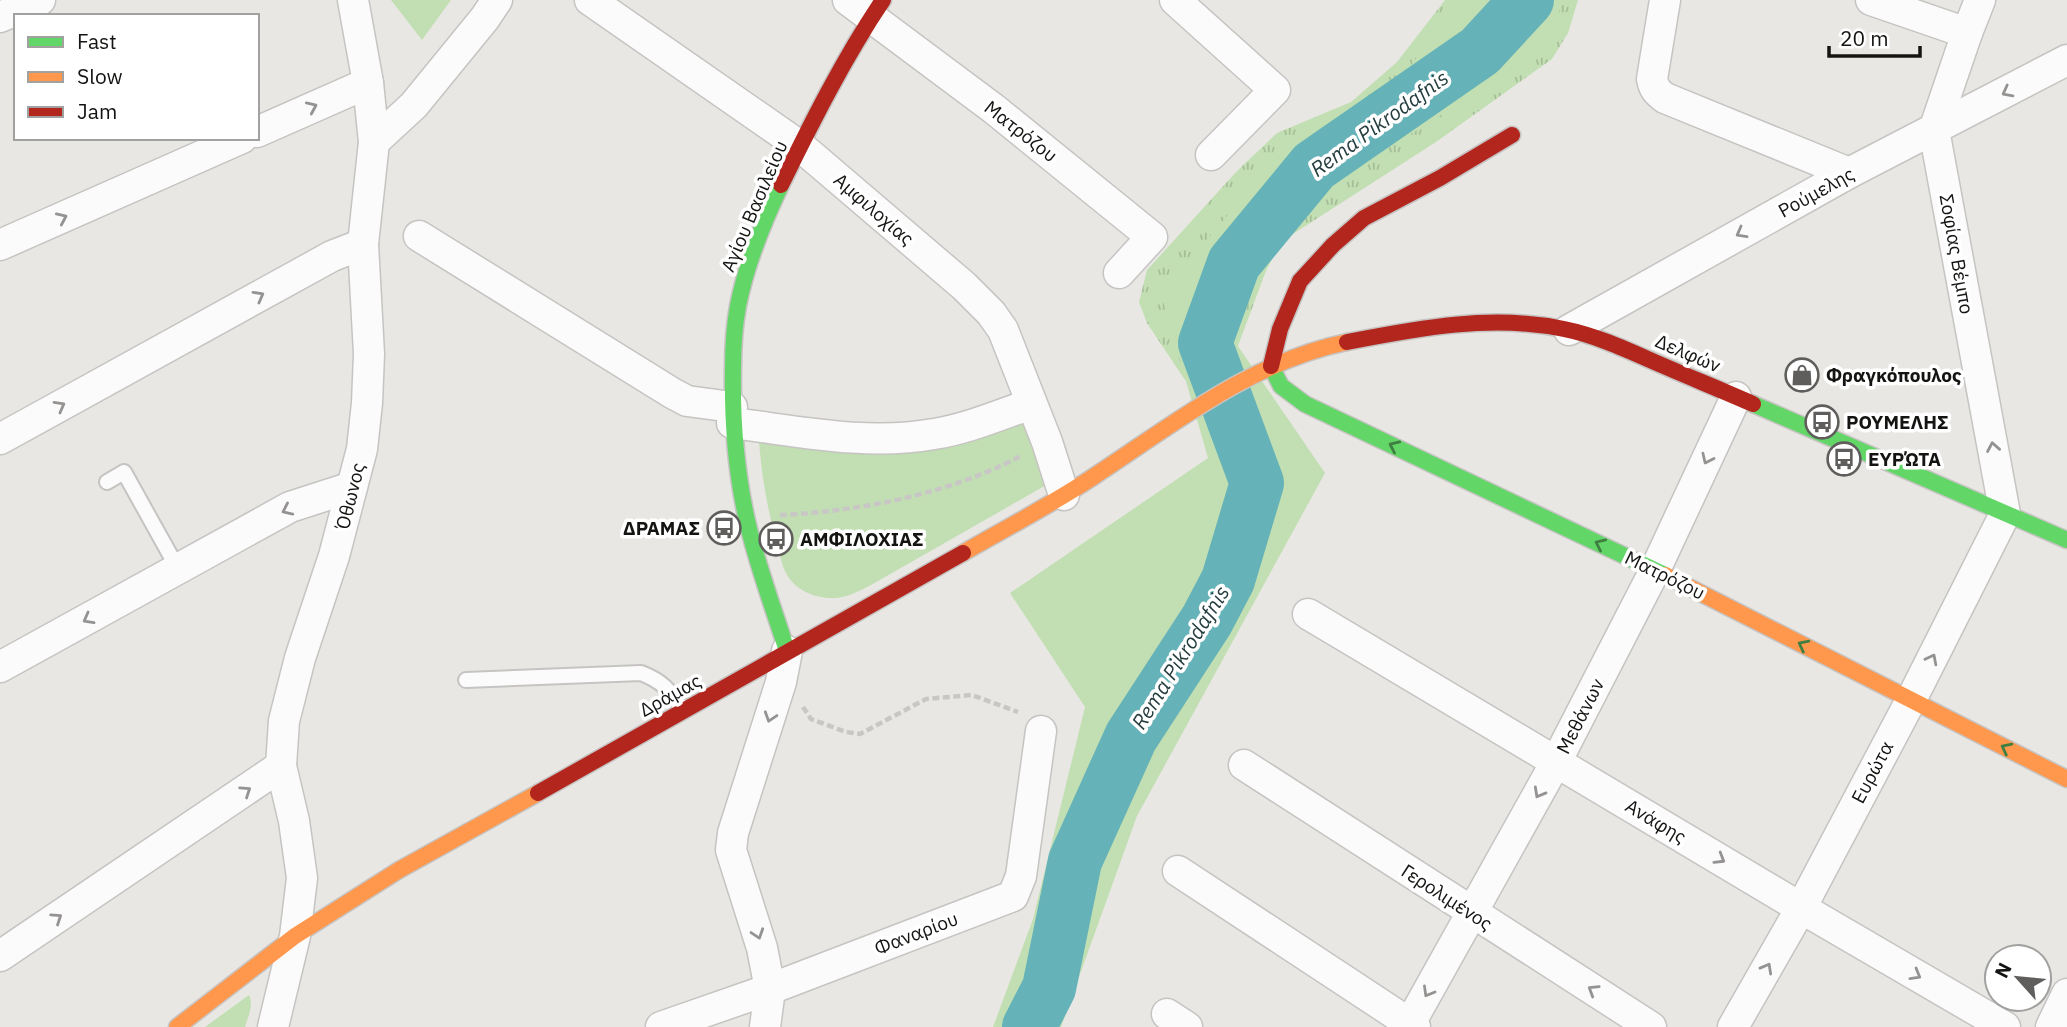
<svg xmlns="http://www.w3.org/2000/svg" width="2067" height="1027" font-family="'IBM Plex Sans',sans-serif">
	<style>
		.grass { fill: url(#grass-tufts) }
		.park { fill: #c1dfb2 }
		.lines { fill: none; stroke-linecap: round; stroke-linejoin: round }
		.river { stroke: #65b2b8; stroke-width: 54 }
		.lane-casing { stroke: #c6c4c2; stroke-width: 18 }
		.street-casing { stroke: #c6c4c2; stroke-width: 33 }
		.fast-casing { stroke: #c6c4c2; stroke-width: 19 }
		.slow-casing { stroke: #c6c4c2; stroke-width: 19 }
		.jam-casing { stroke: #c6c4c2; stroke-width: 19 }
		.path { stroke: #c8c7c6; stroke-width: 4.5; stroke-dasharray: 7 3.5; stroke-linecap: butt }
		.lane { stroke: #fcfbfb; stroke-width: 14 }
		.street { stroke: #fcfbfb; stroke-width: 30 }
		.fast { stroke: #63d668; stroke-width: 16 }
		.slow { stroke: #ff974d; stroke-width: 16 }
		.jam { stroke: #b3261e; stroke-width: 16 }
		.oneway { stroke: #949392 }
		.oneway2 { stroke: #3f7f41 }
		.labels { text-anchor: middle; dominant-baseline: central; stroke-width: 7; stroke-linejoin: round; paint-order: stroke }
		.street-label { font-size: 19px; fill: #141412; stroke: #fff }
		.poi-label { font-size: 19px; font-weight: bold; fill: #141412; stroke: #fff; text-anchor: start }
		.water-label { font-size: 21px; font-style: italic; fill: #253d3f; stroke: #fff }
	</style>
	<defs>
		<pattern id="grass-tufts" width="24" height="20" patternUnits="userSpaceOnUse" patternTransform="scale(1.75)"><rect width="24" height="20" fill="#c1dfb2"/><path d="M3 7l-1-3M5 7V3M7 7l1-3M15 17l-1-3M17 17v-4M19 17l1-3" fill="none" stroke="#a5be98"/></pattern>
	</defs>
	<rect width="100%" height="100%" fill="#e9e7e4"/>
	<!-- grass -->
	<polygon class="grass" points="1445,0 1578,0 1568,33 1552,59 1436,142 1282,241 1267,268 1238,346 1185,380 1147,323 1139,302 1147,270 1237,171 1277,133 1351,102 1397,62"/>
	<!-- park -->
	<g class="park">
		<polygon points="391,0 451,0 422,40"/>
		<polygon points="1457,0 1562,0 1551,47 1303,201 1231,336 1325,473 1137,816 1061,1027 993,1027 1033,919 1085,707 1010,593 1208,458 1161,294 1281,152 1405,74"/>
		<path d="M1021,414l27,70 -177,101c-12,6 -26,14 -40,13 -18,0 -37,-9 -45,-25 -4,-7 -6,-18 -8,-26 -10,-34 -16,-69 -19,-105l12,-3z"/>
		<path d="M249,995c5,10 -1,22 -4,32h-40z"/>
	</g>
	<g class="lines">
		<!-- river -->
		<polyline class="river" points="1029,1027 1049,988 1075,861 1131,737 1207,620 1228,580 1257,483 1205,343 1234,263 1314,166 1480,51 1527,0"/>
		<defs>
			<g id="lane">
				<polyline points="107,482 124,472 178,569"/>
				<path d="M466,680l175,-7c23,9 28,17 42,37"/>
			</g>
			<g id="street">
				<polyline points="353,0 368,83 374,142"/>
				<polyline points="590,0 800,146 964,286 991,313 1003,330 1047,442 1064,495"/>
				<polyline points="848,0 994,109 1152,237 1119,273"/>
				<polyline points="1175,0 1275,90 1211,155"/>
				<path d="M1665,0l-13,79c2,10 5,13 13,19l184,75"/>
				<polyline points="1871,0 1967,33"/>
				<polyline points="0,17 40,0"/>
				<polyline points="257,132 368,83"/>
				<polyline points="419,236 672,393 687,401 732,407"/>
				<polyline points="0,245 242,138"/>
				<polyline points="1569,330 1849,173 2067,60"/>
				<path d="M732,423c66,8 135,23 202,11 33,-5 65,-19 97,-30"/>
				<polyline points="0,439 332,256 363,244"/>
				<polyline points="1308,614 1801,908 2005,1027"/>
				<polyline points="0,667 290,507 352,487"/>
				<polyline points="1244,765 1651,1027"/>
				<polyline points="1178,871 1415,1027"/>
				<polyline points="0,956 281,766"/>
				<polyline points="1167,1014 1187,1027"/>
				<polyline points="273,1027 295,936 302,878 294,821 281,766 284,721 300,658 334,556 362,449 367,403 369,354 363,244 374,142 414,105 485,18 497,0"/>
				<polyline points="661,1027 770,989 1013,896 1021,876 1041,731"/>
				<polyline points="765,1027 770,989 762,948 731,850 733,833 781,682 787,651"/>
				<polyline points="1408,1027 1556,762 1655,570 1736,397"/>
				<polyline points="1733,1027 1801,908 1911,700 2005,514 1934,130 1967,33 1980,0"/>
				<polyline points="2051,1027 2067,994"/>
			</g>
			<g id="fast">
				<path d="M781,185c-18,38 -35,79 -43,121 -4,21 -5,42 -5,63 -1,55 3,107 16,160 10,41 25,81 38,122"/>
				<polyline points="1271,366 1281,386 1305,404 1665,575"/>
				<polyline points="1753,404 2067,540"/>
			</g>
			<g id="slow">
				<path d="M963,553c43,-25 88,-48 130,-76 81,-53 157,-115 254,-135"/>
				<polyline points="1665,575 2067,779"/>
				<polyline points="177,1027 295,936 399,870 538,793"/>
			</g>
			<g id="jam">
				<path d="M781,185c31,-63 63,-127 102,-185"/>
				<path d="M1347,342c72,-14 145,-28 217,-13 30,6 59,19 86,31 34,15 69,29 103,44"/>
				<polyline points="1271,366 1280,329 1300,281 1333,245 1364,218 1440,178 1512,135"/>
				<polyline points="538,793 963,553"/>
			</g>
		</defs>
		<!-- lane casing -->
		<use href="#lane" class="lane-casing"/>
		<!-- street casing -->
		<use href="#street" class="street-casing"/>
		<!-- fast casing -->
		<use href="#fast" class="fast-casing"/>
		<!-- slow casing -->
		<use href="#slow" class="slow-casing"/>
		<!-- jam casing -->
		<use href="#jam" class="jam-casing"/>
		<!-- path -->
		<g class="path">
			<path d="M780,515c82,-4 168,-21 241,-59"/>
			<polyline points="803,707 811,719 846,732 860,734 926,699 972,695 1018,712"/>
		</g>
		<!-- lane -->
		<use href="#lane" class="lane"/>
		<!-- street -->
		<use href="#street" class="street"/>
		<!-- fast -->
		<use href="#fast" class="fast"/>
		<!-- slow -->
		<use href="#slow" class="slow"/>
		<!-- jam -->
		<use href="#jam" class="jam"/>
	</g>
	<!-- one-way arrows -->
	<defs><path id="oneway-chevron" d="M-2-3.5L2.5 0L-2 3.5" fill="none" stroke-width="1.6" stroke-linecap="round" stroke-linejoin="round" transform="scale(1.75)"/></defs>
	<g class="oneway">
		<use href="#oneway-chevron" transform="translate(2007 92) rotate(152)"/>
		<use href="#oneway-chevron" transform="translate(312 107) rotate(-24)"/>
		<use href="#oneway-chevron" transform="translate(62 218) rotate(-24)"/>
		<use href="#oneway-chevron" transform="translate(1741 233) rotate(151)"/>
		<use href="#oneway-chevron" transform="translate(259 296) rotate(-29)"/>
		<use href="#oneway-chevron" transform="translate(60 406) rotate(-29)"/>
		<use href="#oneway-chevron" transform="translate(1993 447) rotate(-100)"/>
		<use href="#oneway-chevron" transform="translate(1707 459) rotate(115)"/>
		<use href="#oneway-chevron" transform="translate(287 510) rotate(155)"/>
		<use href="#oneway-chevron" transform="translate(88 619) rotate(151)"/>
		<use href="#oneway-chevron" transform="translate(1932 659) rotate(-63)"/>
		<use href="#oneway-chevron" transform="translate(770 717) rotate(108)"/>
		<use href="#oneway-chevron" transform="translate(246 791) rotate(-34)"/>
		<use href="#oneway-chevron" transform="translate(1539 793) rotate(119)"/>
		<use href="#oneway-chevron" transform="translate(1720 859) rotate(31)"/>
		<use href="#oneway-chevron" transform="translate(57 918) rotate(-34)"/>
		<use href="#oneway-chevron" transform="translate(758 934) rotate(72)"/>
		<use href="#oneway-chevron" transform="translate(1767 968) rotate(-61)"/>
		<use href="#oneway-chevron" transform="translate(1916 975) rotate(30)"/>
		<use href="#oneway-chevron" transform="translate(1593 990) rotate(-148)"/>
		<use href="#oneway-chevron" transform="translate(1428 992) rotate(120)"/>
	</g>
	<g class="oneway2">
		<use href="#oneway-chevron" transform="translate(1394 446) rotate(-155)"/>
		<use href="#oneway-chevron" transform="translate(1600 544) rotate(-155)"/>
		<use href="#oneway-chevron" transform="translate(1803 645) rotate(-153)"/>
		<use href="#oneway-chevron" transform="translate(2006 748) rotate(-153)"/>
	</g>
	<!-- icons -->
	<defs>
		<symbol id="shop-ring" viewBox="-11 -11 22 22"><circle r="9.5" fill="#fff" stroke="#5f5e5c" stroke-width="1.5"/><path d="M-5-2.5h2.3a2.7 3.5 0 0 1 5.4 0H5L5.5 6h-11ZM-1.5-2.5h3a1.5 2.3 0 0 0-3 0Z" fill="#5f5e5c"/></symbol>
		<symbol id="bus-ring" viewBox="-11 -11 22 22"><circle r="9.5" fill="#fff" stroke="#5f5e5c" stroke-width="1.5"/><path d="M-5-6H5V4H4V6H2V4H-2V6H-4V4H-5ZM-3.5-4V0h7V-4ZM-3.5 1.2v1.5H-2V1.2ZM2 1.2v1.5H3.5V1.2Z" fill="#5f5e5c"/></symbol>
	</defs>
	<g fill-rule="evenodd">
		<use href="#shop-ring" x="1783" y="356" width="38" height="38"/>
		<use href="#bus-ring" x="1803" y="403" width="38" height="38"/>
		<use href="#bus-ring" x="1825" y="440" width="38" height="38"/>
		<use href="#bus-ring" x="705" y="509" width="38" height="38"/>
		<use href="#bus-ring" x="757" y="520" width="38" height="38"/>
	</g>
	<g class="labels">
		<!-- street labels -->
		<g class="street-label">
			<text transform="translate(1021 131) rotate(38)">Ματρόζου</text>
			<text transform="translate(1816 192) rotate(-29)">Ρούμελης</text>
			<text transform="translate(754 206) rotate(-67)">Αγίου Βασιλείου</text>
			<text transform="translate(874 209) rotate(41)">Αμφιλοχίας</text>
			<text transform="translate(1957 254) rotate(80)">Σοφίας Βέμπο</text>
			<text transform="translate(1688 353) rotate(23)">Δελφών</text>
			<text transform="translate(350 496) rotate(-76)">Όθωνος</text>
			<text transform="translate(1665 575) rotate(26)">Ματρόζου</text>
			<text transform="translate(670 695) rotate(-29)">Δράμας</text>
			<text transform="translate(1580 716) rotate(-63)">Μεθάνων</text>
			<text transform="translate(1872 772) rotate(-62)">Ευρώτα</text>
			<text transform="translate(1656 821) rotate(31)">Ανάφης</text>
			<text transform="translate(1447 897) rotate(33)">Γερολιμένος</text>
			<text transform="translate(916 933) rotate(-21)">Φαναρίου</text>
		</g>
		<!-- poi labels -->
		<g class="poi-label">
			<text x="1826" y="375">Φραγκόπουλος</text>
			<text x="1846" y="422">ΡΟΥΜΕΛΗΣ</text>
			<text x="1868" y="459">ΕΥΡΏΤΑ</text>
			<text x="700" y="528" text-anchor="end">ΔΡΑΜΑΣ</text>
			<text x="800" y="539">ΑΜΦΙΛΟΧΙΑΣ</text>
		</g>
		<!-- water labels -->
		<g class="water-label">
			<text transform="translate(1379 123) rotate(-36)">Rema Pikrodafnis</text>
			<text transform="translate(1180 657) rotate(-58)">Rema Pikrodafnis</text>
		</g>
	</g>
	<!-- legend -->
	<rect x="14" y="14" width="245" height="126" fill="#ffffff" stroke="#a1a1a0" stroke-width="2"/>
	<rect x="28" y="37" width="35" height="10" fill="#63d668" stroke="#a1a1a0" stroke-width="2"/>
	<text x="77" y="49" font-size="21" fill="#141412">Fast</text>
	<rect x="28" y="72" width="35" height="10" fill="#ff974d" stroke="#a1a1a0" stroke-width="2"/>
	<text x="77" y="84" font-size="21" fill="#141412">Slow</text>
	<rect x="28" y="107" width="35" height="10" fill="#b3261e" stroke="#a1a1a0" stroke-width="2"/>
	<text x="77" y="119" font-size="21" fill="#141412">Jam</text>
	<!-- north arrow -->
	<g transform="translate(2018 978) rotate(297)"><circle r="33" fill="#ffffff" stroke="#a1a1a0" stroke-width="2"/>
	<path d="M0-5L12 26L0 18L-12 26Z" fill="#5f5e5c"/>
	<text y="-10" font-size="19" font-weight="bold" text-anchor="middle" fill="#141412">N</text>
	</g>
	<!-- scale -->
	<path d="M1829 46v10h91v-10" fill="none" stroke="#141412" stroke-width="3.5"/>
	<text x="1840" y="46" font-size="21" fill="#141412" stroke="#ffffff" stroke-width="5" paint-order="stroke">20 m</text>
</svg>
